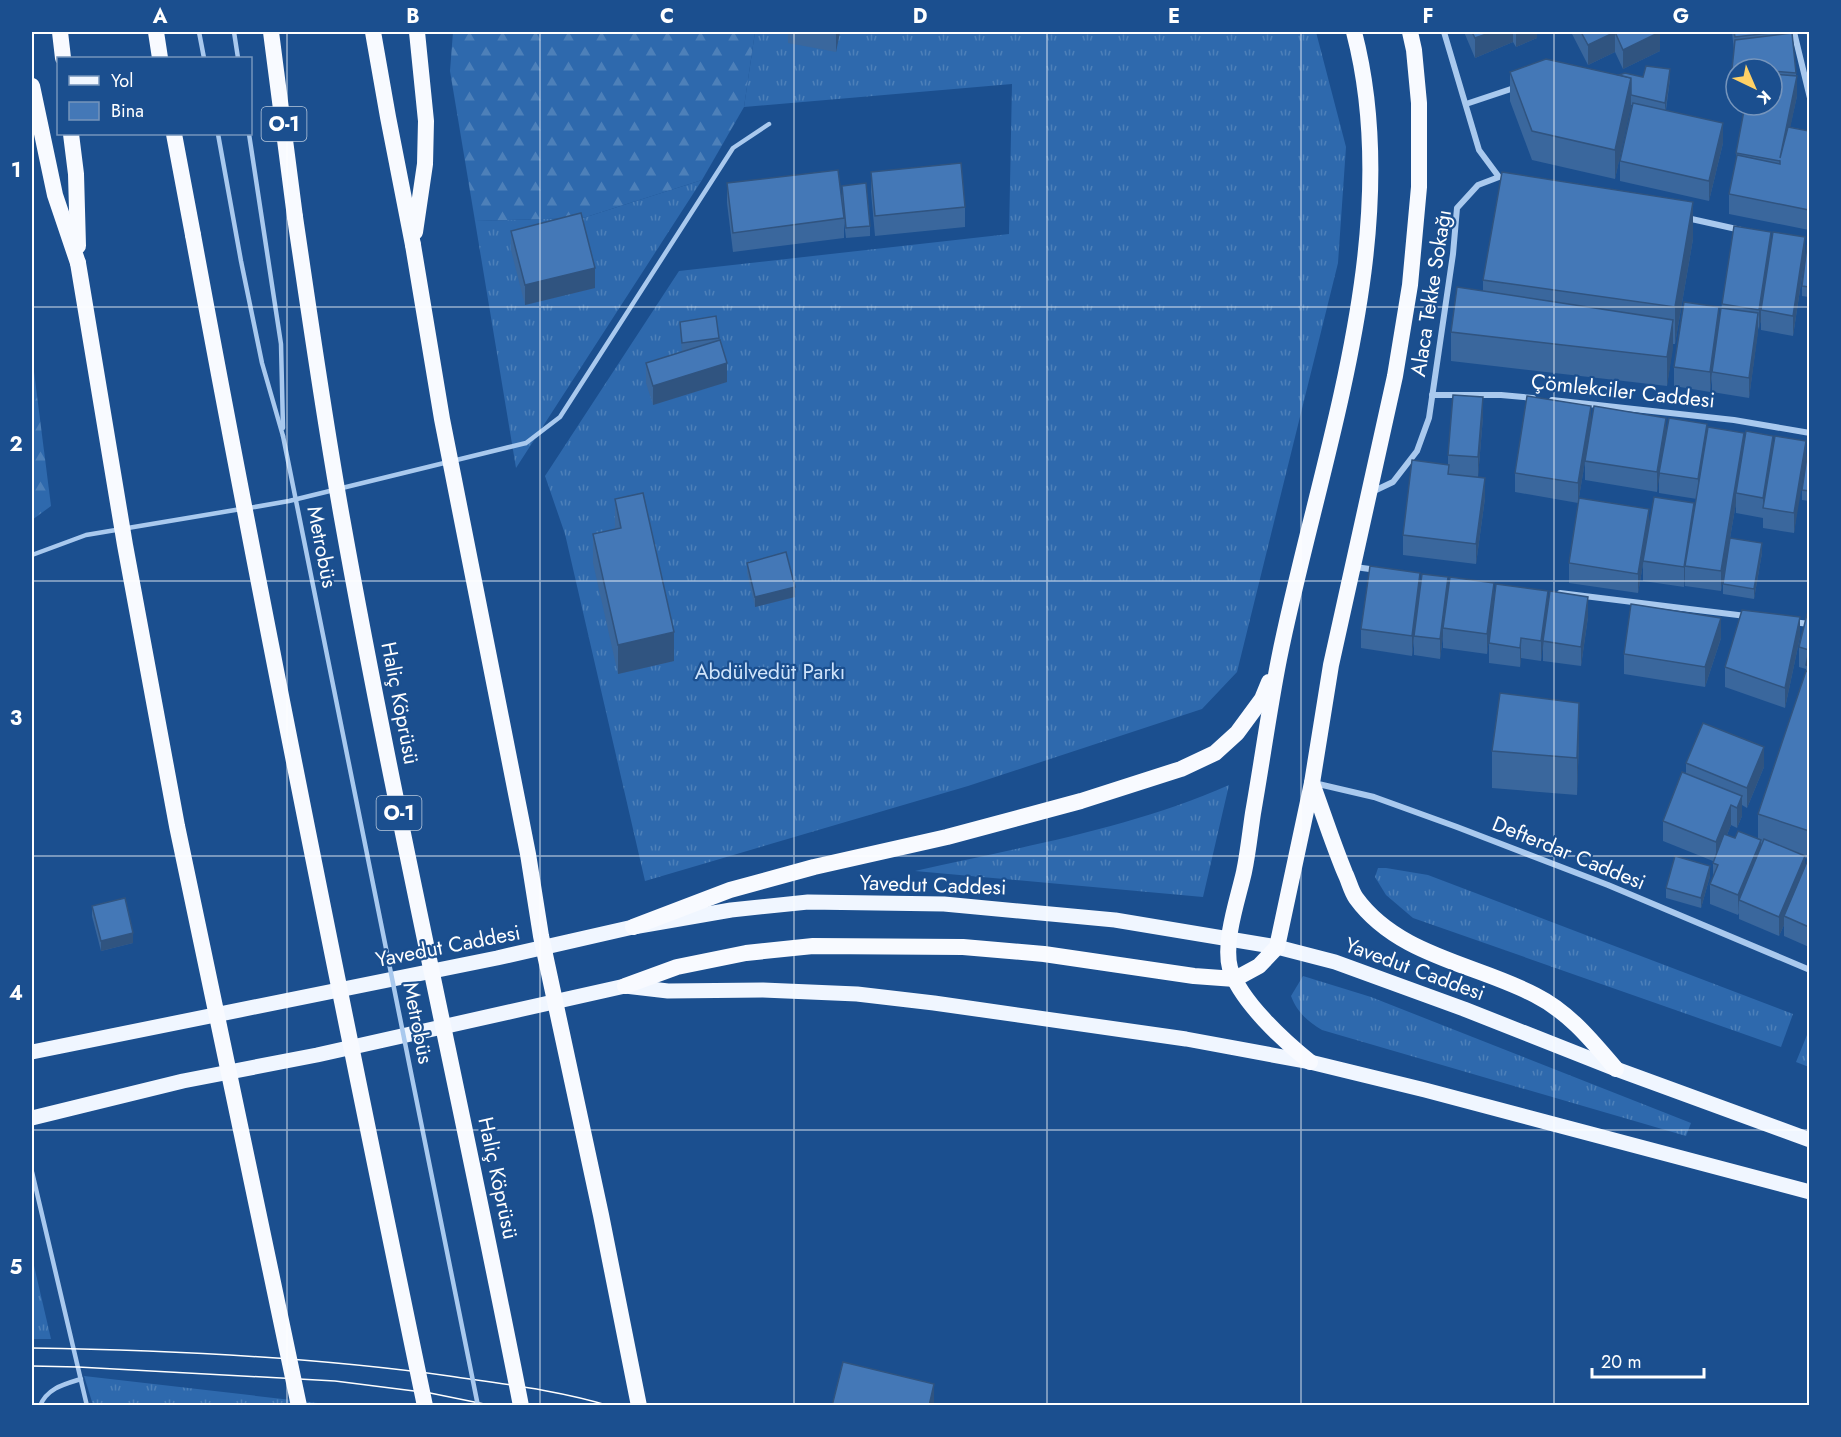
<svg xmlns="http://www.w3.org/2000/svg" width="1841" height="1437" font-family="Jost,sans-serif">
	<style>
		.grass { fill: url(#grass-tufts) }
		.forest { fill: url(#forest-firs) }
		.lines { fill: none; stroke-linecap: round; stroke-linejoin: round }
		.service { stroke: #a9c9ee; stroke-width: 4.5 }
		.minor { stroke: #a9c9ee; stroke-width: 6 }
		.primary { stroke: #f0f6ff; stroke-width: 15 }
		.trunk { stroke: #f8faff; stroke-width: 16 }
		.tram { stroke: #fff; stroke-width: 1.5 }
		.service-bridge { stroke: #a9c9ee; stroke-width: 4.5 }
		.trunk-bridge { stroke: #f8faff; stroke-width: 16 }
		.wall { fill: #3a679d; fill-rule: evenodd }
		.shaded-wall { fill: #305480 }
		.building { fill: #4478b7; stroke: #305480; stroke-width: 1.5 }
		.grid { fill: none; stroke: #fff; stroke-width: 1.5; stroke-opacity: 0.55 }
		.labels { text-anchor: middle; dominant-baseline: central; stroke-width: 4.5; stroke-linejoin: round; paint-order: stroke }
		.shield { fill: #1b4f8f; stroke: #bbcadd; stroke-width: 1.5 }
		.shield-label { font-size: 20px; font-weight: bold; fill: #fff }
		.street-label { font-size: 21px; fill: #fff; stroke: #1b4f8f }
		.park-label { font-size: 21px; fill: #cfe3fa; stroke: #1b4f8f }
		.neatline { fill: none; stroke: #fff; stroke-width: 2 }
		.grid-label { font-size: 20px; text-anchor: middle; font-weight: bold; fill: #fff }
	</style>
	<defs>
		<pattern id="grass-tufts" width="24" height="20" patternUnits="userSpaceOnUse" patternTransform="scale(1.5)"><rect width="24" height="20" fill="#2e69ad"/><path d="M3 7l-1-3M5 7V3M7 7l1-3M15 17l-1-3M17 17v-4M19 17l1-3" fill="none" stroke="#4d80b9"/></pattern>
		<pattern id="forest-firs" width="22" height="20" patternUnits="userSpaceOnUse" patternTransform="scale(1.5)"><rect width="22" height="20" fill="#2e69ad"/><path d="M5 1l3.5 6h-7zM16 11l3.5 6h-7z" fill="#4d80b9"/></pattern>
	</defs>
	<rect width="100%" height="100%" fill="#1b4f8f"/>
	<!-- grass -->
	<g class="grass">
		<polygon points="755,32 1316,32 1346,147 1338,263 1237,672 1202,709 968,786 645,881 565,534 545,476 679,271 1009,234 1012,84 744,107"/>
		<polygon points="702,180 516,468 475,221 583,218"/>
		<path d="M1229,785l-26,112 -288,-26c105,-24 214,-42 314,-86z"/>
		<polygon points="1378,868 1386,868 1428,875 1793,1014 1781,1047 1413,918 1386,895 1375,877"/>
		<path d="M1303,976l68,21 320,126 -5,13 -364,-106c-15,-9 -25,-18 -31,-34z"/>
		<polygon points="1809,1030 1810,1067 1809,1067 1796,1062"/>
		<polygon points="32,1257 51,1339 32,1339"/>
		<polygon points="84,1376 335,1405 93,1405"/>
	</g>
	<!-- forest -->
	<g class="forest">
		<polygon points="453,32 755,32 744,107 702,180 583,218 475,221 450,71"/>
		<polygon points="32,356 51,506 32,520"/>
	</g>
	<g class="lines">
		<!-- service -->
		<g class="service">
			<polyline points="199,32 204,58"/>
			<polyline points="234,32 238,58"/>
			<polyline points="218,134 241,261 262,363 283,436"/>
			<polyline points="249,134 281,344 283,428"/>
			<polyline points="249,508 289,501 526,443 560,417 733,148 769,124"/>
			<polyline points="32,555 86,535 241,509"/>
			<polyline points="32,1172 87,1406"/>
			<path d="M40,1406c7,-18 25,-22 41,-27"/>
		</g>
		<!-- minor -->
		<g class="minor">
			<polyline points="1794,32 1810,98"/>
			<polyline points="1466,104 1517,87"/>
			<polyline points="1687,218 1741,230"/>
			<polyline points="1432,395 1501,395 1533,398"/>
			<polyline points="1552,400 1734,420 1810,433"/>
			<polyline points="1374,491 1393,482 1417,451 1429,418 1453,254 1457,208 1478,185 1499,177 1479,150 1444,32"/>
			<polyline points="1355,567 1377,570"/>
			<polyline points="1560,593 1746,616"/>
			<polyline points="1792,622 1810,624"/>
			<polyline points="1314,783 1374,797 1457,827 1608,885 1810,970"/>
		</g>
		<!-- primary -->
		<g class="primary">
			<polyline points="32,1052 497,958 633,927 731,910 808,902 944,904 1115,920 1277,947 1335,962 1464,1009 1616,1069 1810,1140"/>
			<polyline points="32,1118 183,1081 317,1055 625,986 668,991 763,990 857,994 934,1003 1186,1039 1310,1062 1425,1090 1810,1192"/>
		</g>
		<!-- trunk -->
		<g class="trunk">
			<polyline points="60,32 63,58"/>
			<polyline points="156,32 160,58"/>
			<polyline points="271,32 295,217"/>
			<polyline points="373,32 388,117 413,245"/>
			<polyline points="32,86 55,195 78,263"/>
			<polyline points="71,134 76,174 78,246"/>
			<polyline points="174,134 193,235"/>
			<polyline points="415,232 425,164 426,121 417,32"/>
			<path d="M1312,783c11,30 21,61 33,90 4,8 6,18 11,25 42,58 120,66 179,97 34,17 57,46 81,74"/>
			<polyline points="633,927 730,890 814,867 947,837 1081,801 1181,769 1215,753 1237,733 1262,699 1269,682"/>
			<polyline points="625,986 677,967 746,953 813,946 963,947 1044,954 1194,976 1235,979 1259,966 1277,947 1312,783 1331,665 1395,376 1410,285 1419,187 1419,103 1414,50 1410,32"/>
			<path d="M1310,1062c-26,-21 -70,-61 -80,-94 -7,-27 8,-69 14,-96 4,-19 6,-39 9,-59 9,-51 16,-103 26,-154 40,-200 128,-424 75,-627"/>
		</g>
		<!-- tram -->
		<g class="tram">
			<path d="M32,1348c139,2 279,9 417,28 54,8 109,14 161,30"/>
			<polyline points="32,1366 78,1367 335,1381 430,1393 494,1406"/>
		</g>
		<!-- service-bridge -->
		<polyline class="service-bridge" points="283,436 478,1406"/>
		<!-- trunk-bridge -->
		<g class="trunk-bridge">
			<path d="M295,217c15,101 29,201 47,301 53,297 121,591 179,888"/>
			<path d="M193,235c72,391 151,781 232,1171"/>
			<polyline points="413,245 442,419 528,854 541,936 601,1215 639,1406"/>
			<polyline points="78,263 125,545 177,826 299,1406"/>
		</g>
	</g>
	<!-- wall -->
	<g class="wall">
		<polygon points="788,32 840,32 836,52 788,43"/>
		<polygon points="1464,32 1537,32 1537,38 1516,47 1513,42 1475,58"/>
		<polygon points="1571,32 1660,32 1660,51 1623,69 1615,52 1588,65"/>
		<polygon points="1732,32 1792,32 1796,73 1797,96 1790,127 1809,131 1809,230 1729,214 1729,194 1736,160 1736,153 1772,105 1772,69 1736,69 1736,89 1732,89 1732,69 1734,51"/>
		<polygon points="1806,32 1809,32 1809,43 1808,36 1807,37"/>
		<polygon points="1510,72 1619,75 1670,79 1666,110 1723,143 1709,201 1620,181 1620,161 1632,105 1631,105 1615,179 1532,160 1510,101"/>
		<polygon points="871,172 965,207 965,227 875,236 871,192"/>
		<polygon points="727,183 842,195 842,186 870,226 870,236 846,238 844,222 844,238 733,252 727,203"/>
		<polygon points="511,231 595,288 525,305 511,250"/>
		<polygon points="1693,239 1675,344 1673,344 1667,386 1451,361 1451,332 1483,291 1483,280"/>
		<polygon points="1771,242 1805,257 1793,336 1761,330 1761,320 1758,330 1749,398 1712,392 1712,378 1710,392 1674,386 1674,367 1719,321 1722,304"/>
		<polygon points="1809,247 1809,297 1802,296 1802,286"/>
		<polygon points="680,322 719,338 727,382 653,405 646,383 646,363 682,352 680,332"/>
		<polygon points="1483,417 1478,477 1485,498 1476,564 1403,555 1403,535 1448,465 1448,455"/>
		<polygon points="1591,426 1578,503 1515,492 1515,473"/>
		<polygon points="1666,436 1707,436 1744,446 1773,447 1806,441 1794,533 1763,528 1763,518 1736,513 1736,503 1721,591 1685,586 1685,576 1684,587 1643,581 1643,564 1638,593 1569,583 1569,563 1649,525 1694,516 1697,499 1659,493 1659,475 1657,492 1585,480 1585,461"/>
		<polygon points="1809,450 1809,501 1802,500 1802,490"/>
		<polygon points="615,499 674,661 618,674 593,563 593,534 615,529"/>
		<polygon points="1762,553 1754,599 1723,594 1723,584"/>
		<polygon points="747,563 795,597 755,607 747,573"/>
		<polygon points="1420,586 1448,590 1494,600 1548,608 1588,617 1581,666 1543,661 1543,642 1541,661 1521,658 1520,667 1489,663 1489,643 1491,622 1487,654 1443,648 1443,636 1440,659 1414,655 1414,641 1412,656 1361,648 1361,629"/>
		<path d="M1809,614v333l-25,-11v-11l-5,11 -40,-17v-6l-1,2 -28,-11v-20l3,-6v-17l-50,-20v-20l23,-47v-11l78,4 -17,41 -5,-3v11l-5,12 -6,-3 -4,10 8,3 23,1v-25l48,-143v-2l-7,-2v-20zM1805,858l4,1 -4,9z"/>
		<polygon points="1800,637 1785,708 1725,687 1725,667"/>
		<polygon points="1721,638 1705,687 1624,674 1624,654"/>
		<polygon points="1579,740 1577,795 1492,788 1492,751"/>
		<polygon points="1710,876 1701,908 1666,898 1666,888"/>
		<polygon points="92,906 133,943 101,951 92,916"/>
	</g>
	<!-- shaded-wall -->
	<g class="shaded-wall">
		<polygon points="836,32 840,32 836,52"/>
		<polygon points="1492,32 1513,32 1513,42 1475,58 1475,38"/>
		<polygon points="1516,32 1537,32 1537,38 1516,47"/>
		<polygon points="1615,32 1615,52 1588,65 1588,45"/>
		<polygon points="1660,32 1660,51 1623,69 1623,50"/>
		<polygon points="1670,69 1670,79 1665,113 1665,103"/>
		<polygon points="1797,76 1797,96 1780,176 1780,158"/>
		<polygon points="1631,78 1631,107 1615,179 1615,150"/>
		<polygon points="1723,123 1723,143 1709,201 1709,181"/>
		<polygon points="1693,202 1693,239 1675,344 1675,307"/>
		<polygon points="1771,232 1771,252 1761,310 1761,320 1759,330 1759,310"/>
		<polygon points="1805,237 1805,257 1793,336 1793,316"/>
		<polygon points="595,268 595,288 525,305 525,285"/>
		<polygon points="1719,307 1719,327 1712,372 1710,392 1710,372"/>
		<polygon points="1758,313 1758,333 1749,398 1749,378"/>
		<polygon points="1673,320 1673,349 1667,386 1667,357"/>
		<polygon points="727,363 727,382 653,405 653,386"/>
		<polygon points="1483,397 1483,417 1478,477 1478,457"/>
		<polygon points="1591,406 1591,426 1578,503 1578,483"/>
		<polygon points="1666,418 1666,437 1657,492 1657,472"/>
		<polygon points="1707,424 1707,444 1698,499 1698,479"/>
		<polygon points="1744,433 1744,453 1736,493 1736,503 1721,591 1721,571"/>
		<polygon points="1773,436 1773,456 1763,508 1763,498"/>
		<polygon points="1806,441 1806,461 1794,533 1794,513"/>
		<polygon points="1485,478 1485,498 1476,564 1476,544"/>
		<polygon points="1694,503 1694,523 1685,566 1685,576 1684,587 1684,567"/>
		<polygon points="1649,509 1649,529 1638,593 1638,574"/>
		<polygon points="1762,543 1762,553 1754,599 1754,589"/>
		<polygon points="1420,573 1420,593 1414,636 1412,656 1412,636"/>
		<polygon points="1448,577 1448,597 1443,628 1443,636 1440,659 1440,639"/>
		<polygon points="1494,583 1494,603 1487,654 1487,634"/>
		<polygon points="795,587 795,597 755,607 755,597"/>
		<polygon points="1548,591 1548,611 1541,661 1541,641"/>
		<polygon points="1588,597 1588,617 1581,666 1581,647"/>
		<polygon points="1800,617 1800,637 1785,708 1785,688"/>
		<polygon points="1721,618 1721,638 1705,687 1705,667"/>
		<polygon points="674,632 674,661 618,674 618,645"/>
		<polygon points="1521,638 1521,658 1520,667 1520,648"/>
		<polygon points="1579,703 1579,740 1577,795 1577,758"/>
		<polygon points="1764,747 1764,767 1747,808 1747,788"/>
		<polygon points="1742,796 1742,816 1737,828 1737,808"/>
		<polygon points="1731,805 1731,825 1716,862 1716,842"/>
		<polygon points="1761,840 1761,860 1739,900 1738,915 1738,895"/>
		<polygon points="1805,856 1805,876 1784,916 1784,925 1779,936 1779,917"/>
		<polygon points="1710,866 1710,876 1701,908 1701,898"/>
		<polygon points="133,933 133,943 101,951 101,941"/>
		<polygon points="934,1384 934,1406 929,1406"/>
	</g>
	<!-- building -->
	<g class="building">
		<polygon points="1472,32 1492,32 1475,38"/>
		<polygon points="1581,32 1660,32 1623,50 1615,32 1588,45"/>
		<polygon points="1734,32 1779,32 1735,37"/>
		<polygon points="1792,33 1796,73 1772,71 1772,69 1732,69 1735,40"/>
		<polygon points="1546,59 1631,78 1615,150 1532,131 1510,72"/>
		<polygon points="1646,66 1670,69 1665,103 1631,95 1631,78 1619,75 1625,73 1643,77"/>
		<polygon points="1772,74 1797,76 1780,158 1788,127 1809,131 1809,210 1729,194 1737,155 1780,164 1780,161 1736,153 1745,105 1772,105"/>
		<polygon points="1633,103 1723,123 1709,181 1620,161"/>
		<polygon points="961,163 965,207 875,216 871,172"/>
		<polygon points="838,170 844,218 733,233 727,183"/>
		<polygon points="1502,172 1693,202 1675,307 1483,280"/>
		<polygon points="866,183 870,226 846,228 842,186"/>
		<polygon points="581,213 595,268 525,285 511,231"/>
		<polygon points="1734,226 1771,232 1759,310 1722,304"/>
		<polygon points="1773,232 1805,237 1793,316 1761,310"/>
		<polygon points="1807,246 1809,247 1809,287 1802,286"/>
		<polygon points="1457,287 1673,320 1667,357 1451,332"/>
		<polygon points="1684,302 1719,307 1710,372 1674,367"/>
		<polygon points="1721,308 1758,313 1749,378 1712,372"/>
		<polygon points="716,316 719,338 682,343 680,322"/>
		<polygon points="720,340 727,363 653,386 646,363"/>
		<polygon points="1453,395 1483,397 1478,457 1448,455"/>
		<polygon points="1527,396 1591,406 1578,483 1515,473"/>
		<polygon points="1594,406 1666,418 1657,472 1585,461"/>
		<polygon points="1669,418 1707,424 1698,479 1659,473"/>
		<polygon points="1708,427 1744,433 1721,571 1685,566"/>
		<polygon points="1746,431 1773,436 1763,498 1736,493"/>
		<polygon points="1775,436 1806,441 1794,513 1763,508"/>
		<polygon points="1808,450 1809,450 1809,491 1802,490"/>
		<polygon points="1412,460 1449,465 1448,474 1485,478 1476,544 1403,535"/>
		<polygon points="643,493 674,632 618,645 593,534 621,528 615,499"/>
		<polygon points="1654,497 1694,503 1684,567 1643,561"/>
		<polygon points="1579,498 1649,509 1638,574 1569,563"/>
		<polygon points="1730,538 1762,543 1754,589 1723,584"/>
		<polygon points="786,552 795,587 755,597 747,563"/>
		<polygon points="1370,566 1420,573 1412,636 1361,629"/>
		<polygon points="1422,574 1448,577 1440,639 1414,636"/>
		<polygon points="1450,577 1494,583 1487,634 1443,628"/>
		<polygon points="1496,584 1548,591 1541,641 1521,638 1520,648 1489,643"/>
		<polygon points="1550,591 1588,597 1581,647 1543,641"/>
		<polygon points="1631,604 1721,618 1705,667 1624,654"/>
		<polygon points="1742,610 1800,617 1785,688 1725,667"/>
		<polygon points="1807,614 1809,614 1809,650 1799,647"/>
		<polygon points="1809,651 1809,666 1806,665"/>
		<polygon points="1806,671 1809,672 1809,831 1758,814"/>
		<polygon points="1500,693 1579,703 1577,758 1492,751"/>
		<polygon points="1703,723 1764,747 1747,788 1686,763"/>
		<polygon points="1682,772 1742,796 1737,808 1731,805 1716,842 1663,821"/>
		<polygon points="1738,831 1761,840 1738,895 1710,884 1718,865 1713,863 1724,834 1735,838"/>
		<polygon points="1764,839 1805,856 1779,917 1739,900"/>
		<polygon points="1675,856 1710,866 1701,898 1666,888"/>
		<polygon points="1809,857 1809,927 1784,916"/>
		<polygon points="125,898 133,933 101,941 92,906"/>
		<polygon points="843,1362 934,1384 929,1406 832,1406"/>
	</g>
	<!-- grid -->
	<path class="grid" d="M287,32v1374M540,32v1374M794,32v1374M1047,32v1374M1301,32v1374M1554,32v1374M32,307h1778M32,581h1778M32,856h1778M32,1130h1778"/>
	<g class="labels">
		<!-- shield labels -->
		<g class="shield">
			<rect x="261.5" y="107" width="45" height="34" rx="4.5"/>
			<rect x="376.5" y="796" width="45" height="34" rx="4.5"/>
		</g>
		<g class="shield-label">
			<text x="284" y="124">O-1</text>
			<text x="399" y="813">O-1</text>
		</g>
		<!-- street labels -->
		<g class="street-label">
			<text transform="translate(1431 293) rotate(-81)">Alaca Tekke Sokağı</text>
			<text transform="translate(1623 391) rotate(6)">Çömlekciler Caddesi</text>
			<text transform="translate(322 547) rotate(79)">Metrobüs</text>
			<text transform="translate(400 703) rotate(79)">Haliç Köprüsü</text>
			<text transform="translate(1569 853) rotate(22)">Defterdar Caddesi</text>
			<text transform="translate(933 885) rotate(2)">Yavedut Caddesi</text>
			<text transform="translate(448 946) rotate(-11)">Yavedut Caddesi</text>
			<text transform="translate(1415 969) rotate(20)">Yavedut Caddesi</text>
			<text transform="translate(418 1023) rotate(79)">Metrobüs</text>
			<text transform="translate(498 1178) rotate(78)">Haliç Köprüsü</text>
		</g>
		<!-- park labels -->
		<g class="park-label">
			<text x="770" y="672">Abdülvedüt Parkı</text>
		</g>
	</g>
	<!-- border -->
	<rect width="1841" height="1437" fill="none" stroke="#1b4f8f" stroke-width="66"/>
	<!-- legend -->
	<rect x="57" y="57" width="195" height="78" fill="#1b4f8f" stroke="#7695bc" stroke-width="1.5"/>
	<rect x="69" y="76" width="30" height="9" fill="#f0f6ff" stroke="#7695bc" stroke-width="1.5"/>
	<text x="111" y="87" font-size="18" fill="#ffffff">Yol</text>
	<rect x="69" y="102" width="30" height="18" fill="#4478b7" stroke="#7695bc" stroke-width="1.5"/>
	<text x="111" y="117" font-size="18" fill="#ffffff">Bina</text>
	<!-- north arrow -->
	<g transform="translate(1754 87) rotate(136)"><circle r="28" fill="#1b4f8f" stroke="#7695bc" stroke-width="1.5"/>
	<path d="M0-4.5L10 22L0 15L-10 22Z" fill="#ffd166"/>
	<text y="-9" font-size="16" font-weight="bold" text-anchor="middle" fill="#ffffff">K</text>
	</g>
	<!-- scale -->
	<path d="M1592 1368v9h112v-9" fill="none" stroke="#ffffff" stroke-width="3"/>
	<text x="1601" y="1368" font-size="18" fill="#ffffff" stroke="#1b4f8f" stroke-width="4.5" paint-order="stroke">20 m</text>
	<rect x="33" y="33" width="1775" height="1371" class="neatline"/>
	<g class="grid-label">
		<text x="160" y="23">A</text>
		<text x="413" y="23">B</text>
		<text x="667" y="23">C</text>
		<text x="920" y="23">D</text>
		<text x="1174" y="23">E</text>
		<text x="1428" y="23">F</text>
		<text x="1681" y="23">G</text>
		<text x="16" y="177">1</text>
		<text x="16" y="451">2</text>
		<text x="16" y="725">3</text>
		<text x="16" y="1000">4</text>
		<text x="16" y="1274">5</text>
	</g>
</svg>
